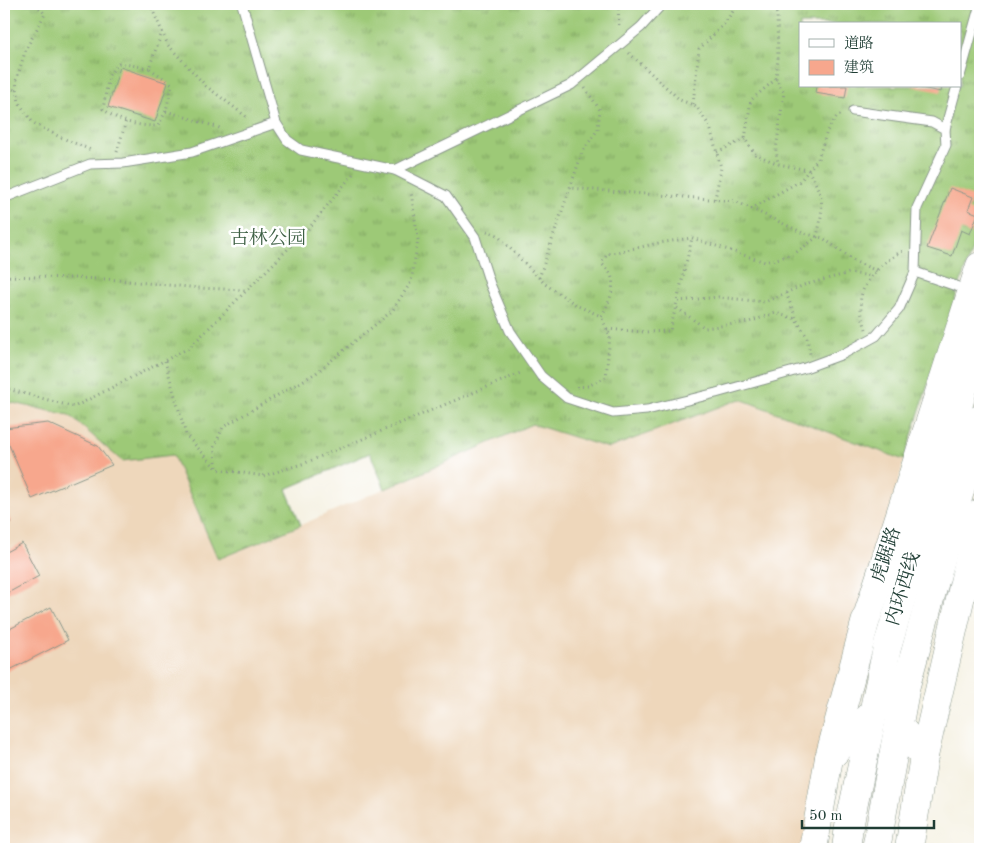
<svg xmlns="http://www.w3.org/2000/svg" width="984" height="853" font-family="'Old Standard TT','Noto Serif SC',serif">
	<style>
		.built { fill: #eed7bb }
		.grass { fill: url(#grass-tufts); stroke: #5e8356; fill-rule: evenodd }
		.building { fill: #f7a78d }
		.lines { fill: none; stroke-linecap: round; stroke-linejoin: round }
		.lane-casing { stroke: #8a978b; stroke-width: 11 }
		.primary-casing { stroke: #8a978b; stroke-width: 29 }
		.highway-casing { stroke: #8a978b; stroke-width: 29 }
		.path { stroke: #8a978b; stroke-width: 3; stroke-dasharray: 1 4; stroke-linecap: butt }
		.lane { stroke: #fff; stroke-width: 9 }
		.primary { stroke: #fff; stroke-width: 28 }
		.highway { stroke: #fff; stroke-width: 28 }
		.labels { text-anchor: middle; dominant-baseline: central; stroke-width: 5; stroke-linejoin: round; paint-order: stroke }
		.park-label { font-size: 19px; fill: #3e6045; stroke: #fff }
		.street-label { font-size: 19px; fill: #1f3d34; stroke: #fff }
	</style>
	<defs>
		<pattern id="grass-tufts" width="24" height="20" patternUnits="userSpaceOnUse" patternTransform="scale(1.25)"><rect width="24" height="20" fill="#9dc977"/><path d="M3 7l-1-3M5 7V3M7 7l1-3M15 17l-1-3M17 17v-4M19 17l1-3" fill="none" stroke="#7fa462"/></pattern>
	</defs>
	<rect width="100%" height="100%" fill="#fff"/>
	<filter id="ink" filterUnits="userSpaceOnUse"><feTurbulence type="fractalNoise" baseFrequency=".02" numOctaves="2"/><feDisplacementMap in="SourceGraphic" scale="10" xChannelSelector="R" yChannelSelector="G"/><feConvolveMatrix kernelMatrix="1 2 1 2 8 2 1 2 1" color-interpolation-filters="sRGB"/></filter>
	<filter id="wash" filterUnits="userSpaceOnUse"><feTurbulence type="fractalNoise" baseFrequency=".0096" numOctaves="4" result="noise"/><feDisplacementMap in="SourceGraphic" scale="20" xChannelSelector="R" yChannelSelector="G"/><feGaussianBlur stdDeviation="1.12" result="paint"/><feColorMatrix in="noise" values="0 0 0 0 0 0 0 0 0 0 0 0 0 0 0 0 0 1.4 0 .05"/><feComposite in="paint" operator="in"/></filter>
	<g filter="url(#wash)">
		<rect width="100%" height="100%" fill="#f5f1e2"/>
		<!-- built -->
		<polygon class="built" points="740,399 904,460 805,849 4,849 4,401 69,415 122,461 173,455 218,559 301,525 532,424 609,448"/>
		<!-- grass -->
		<path class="grass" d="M4,4h976v223l-21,60 -55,173 -164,-61 -131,49 -77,-24 -147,65 -15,-36 -84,36 15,36 -83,34 -45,-104 -51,6 -53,-46 -65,-14zM800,24h160v62h-160z"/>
		<g id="blocks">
			<!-- building -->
			<g class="building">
				<polygon points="120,67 168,83 155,122 108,107"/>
				<polygon points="816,86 847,86 845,98 815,93"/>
				<polygon points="911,86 942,86 941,92"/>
				<polygon points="950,188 973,197 968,210 978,214 970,234 961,230 952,256 927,248"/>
				<polygon points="48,423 98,446 112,465 32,499 4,433 4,428"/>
				<polygon points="4,508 11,522 4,526"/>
				<polygon points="22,543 39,576 4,595 4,553"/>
				<polygon points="51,607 68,640 4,673 4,632"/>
			</g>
		</g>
	</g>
	<g filter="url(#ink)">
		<use href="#blocks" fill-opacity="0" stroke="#8a978b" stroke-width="1"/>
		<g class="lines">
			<defs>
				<g id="lane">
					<polyline points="242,4 276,123 287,140 301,150 395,170 446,196 475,237 490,284 510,331 541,376 567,398 613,413 647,410 716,393 805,368 843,354 876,336 899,309 915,272"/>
					<polyline points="960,76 980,4"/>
					<polyline points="853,111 932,122 945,129 946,145 917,208 915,272 968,290"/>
					<polyline points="945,129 957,86"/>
					<polyline points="395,170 571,85 641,27 662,4"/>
					<polyline points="4,198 90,164 123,163 192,152 276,123"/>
				</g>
				<g id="primary">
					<polyline points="813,849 829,758 865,623 980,266"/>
					<polyline points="909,849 924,756 980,513"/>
				</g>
				<g id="highway">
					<polyline points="899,726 924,756"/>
					<polyline points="829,758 873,712"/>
					<polyline points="846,849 849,826 887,648 980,332"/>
					<polyline points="876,849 906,685 980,419"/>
				</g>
			</defs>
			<!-- lane casing -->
			<use href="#lane" class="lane-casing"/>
			<!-- primary casing -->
			<use href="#primary" class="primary-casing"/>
			<!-- highway casing -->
			<use href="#highway" class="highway-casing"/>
			<!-- path -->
			<g class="path">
				<polyline points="36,4 45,14 26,49 16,81 19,103 33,123 60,137 91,150"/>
				<polyline points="150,4 168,45 206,86 248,118"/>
				<polyline points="618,4 619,28"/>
				<polyline points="629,53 680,100 696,106 710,127 721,168 715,199"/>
				<path d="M149,68l-30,-5 -10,12 -6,34c17,13 33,17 55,17l8,-15 6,-27 -23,-16 13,-36"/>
				<polyline points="776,79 751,100 745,139 755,154 778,164"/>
				<polyline points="4,85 17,91"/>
				<polyline points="585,88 600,110 598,129 582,153 570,188 735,201 803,233 823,238 856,262 877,271"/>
				<polyline points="693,104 699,49 724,24 738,4"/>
				<polyline points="166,111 220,128"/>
				<polyline points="117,152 126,121"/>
				<polyline points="717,152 745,139"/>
				<polyline points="751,209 800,181 818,159 827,131 837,116 843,114"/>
				<polyline points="487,231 497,235 545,284 578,306 601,316"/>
				<polyline points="4,276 106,279 199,288 246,290"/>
				<polyline points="539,278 570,188"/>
				<polyline points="786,293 796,318"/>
				<polyline points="678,301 718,297 765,302 804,285 849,273 872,276"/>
				<polyline points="677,308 705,328 749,322 775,313 796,319 807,337 810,354"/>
				<polyline points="607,329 644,332 670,331 692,238"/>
				<path d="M866,329c-3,-9 -7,-22 -5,-32 4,-19 25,-38 42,-46"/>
				<polyline points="165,361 186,435 217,469 263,476 305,463 523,372"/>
				<path d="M577,387l11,-1 18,-9 4,-41 -9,-20c7,-9 16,-31 9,-43 -2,-3 -5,-6 -8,-9l5,-10 52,-11 33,-5 73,24 29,-8 23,-17c7,-32 8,-39 -9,-67l-30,-6 -2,-14 8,-58 -8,-13 2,-21 -1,-44 -5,-10"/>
				<polyline points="4,388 74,407 189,348 309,228 353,174"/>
				<polyline points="217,467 214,448 223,427 316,373 392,311 411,282 418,240 411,192"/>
			</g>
			<!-- lane -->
			<use href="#lane" class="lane"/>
			<!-- primary -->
			<use href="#primary" class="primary"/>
			<!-- highway -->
			<use href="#highway" class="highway"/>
		</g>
	</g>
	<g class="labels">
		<!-- park labels -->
		<g class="park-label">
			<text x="268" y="239">古林公园</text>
		</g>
		<!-- street labels -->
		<g class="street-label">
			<text transform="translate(887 555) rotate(-72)">虎踞路</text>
			<text transform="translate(904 589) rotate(-73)">内环西线</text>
		</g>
	</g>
	<!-- margin -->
	<rect width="984" height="853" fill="none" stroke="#fff" stroke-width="20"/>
	<!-- legend -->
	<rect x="799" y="22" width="162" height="65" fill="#ffffff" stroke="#a5b1ae"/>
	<rect x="809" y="39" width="25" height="8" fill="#ffffff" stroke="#a5b1ae"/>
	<text x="844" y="48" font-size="15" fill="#1f3d34">道路</text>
	<rect x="809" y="60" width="25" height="15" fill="#f7a78d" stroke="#a5b1ae"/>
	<text x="844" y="72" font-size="15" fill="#1f3d34">建筑</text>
	<!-- scale -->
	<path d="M802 820v8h132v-8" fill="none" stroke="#1f3d34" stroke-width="2.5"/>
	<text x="809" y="820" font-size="15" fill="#1f3d34" stroke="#ffffff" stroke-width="4" paint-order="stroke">50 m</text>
</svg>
